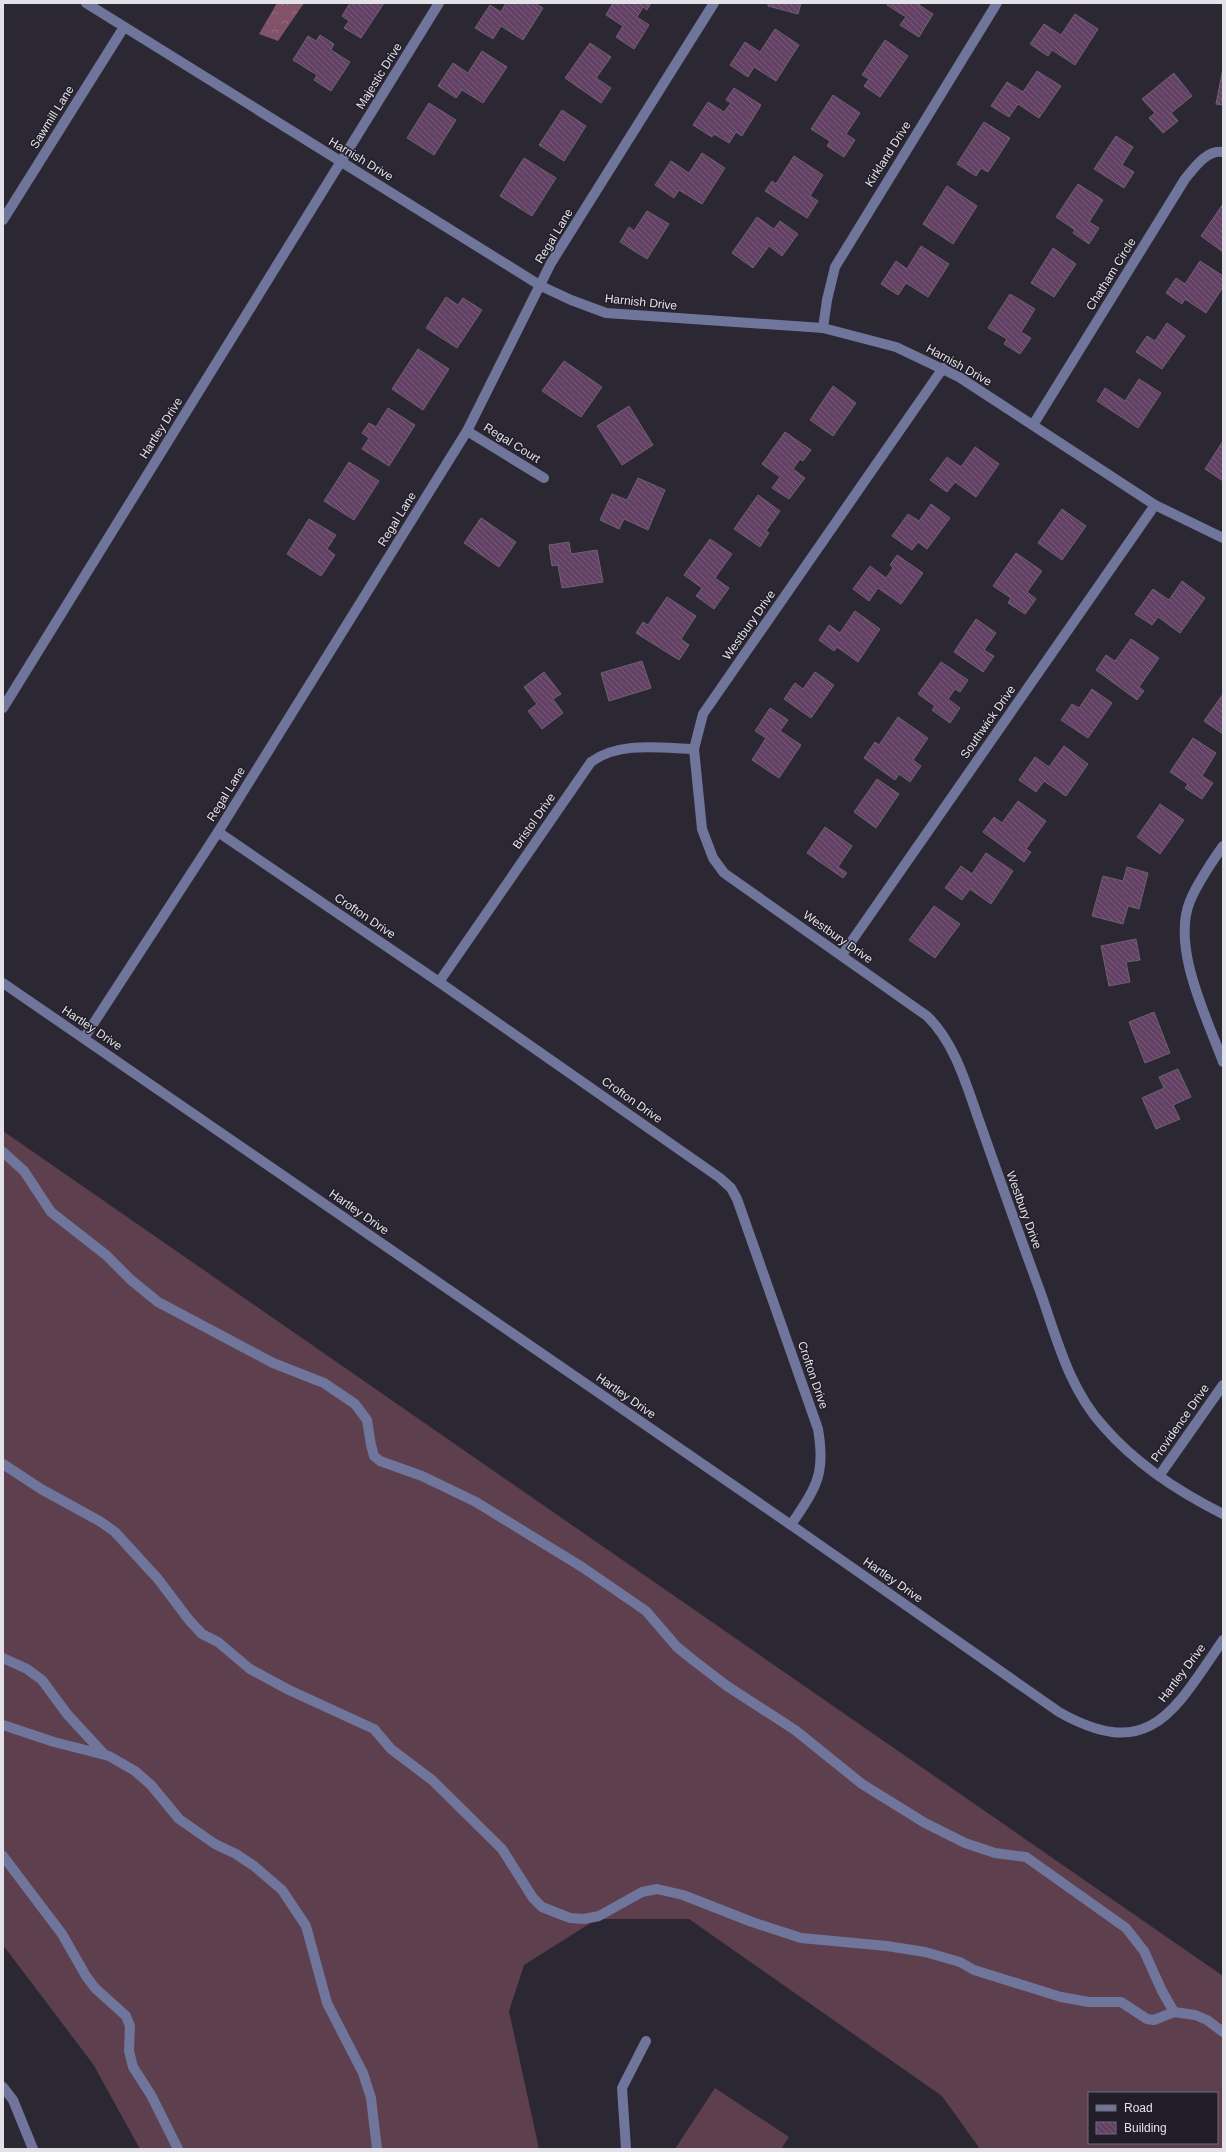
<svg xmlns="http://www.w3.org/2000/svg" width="1226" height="2152" font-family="Arial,sans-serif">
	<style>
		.grass { fill: #5e3f4e; fill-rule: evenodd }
		.forest { fill: url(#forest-crowns) }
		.building { fill: url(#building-back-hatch); stroke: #6c616c }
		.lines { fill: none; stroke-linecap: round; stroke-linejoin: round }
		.minor { stroke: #70759c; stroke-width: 10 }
		.labels { text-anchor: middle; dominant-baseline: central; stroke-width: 3; stroke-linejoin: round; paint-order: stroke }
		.street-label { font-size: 12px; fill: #e4e2e9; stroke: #221e29 }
	</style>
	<defs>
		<pattern id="forest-crowns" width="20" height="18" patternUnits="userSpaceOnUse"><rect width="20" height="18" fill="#82526a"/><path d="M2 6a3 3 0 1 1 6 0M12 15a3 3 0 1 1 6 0" fill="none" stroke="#946b7f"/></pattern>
		<pattern id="building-back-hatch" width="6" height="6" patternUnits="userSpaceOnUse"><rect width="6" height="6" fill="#634165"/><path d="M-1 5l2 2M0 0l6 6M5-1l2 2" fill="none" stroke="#795c7b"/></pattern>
	</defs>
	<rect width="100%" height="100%" fill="#2c2833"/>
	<!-- grass -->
	<g class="grass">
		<path d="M3,1131l1220,845v173h-243l-38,-53 -253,-177h-92l-73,46 -15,46 30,138h-399l-47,-85 -90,-119zM1089,2093h128v50h-128z"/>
		<polygon points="715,2088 789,2137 781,2149 675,2149"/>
	</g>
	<!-- forest -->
	<polygon class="forest" points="277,3 304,3 278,41 259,34"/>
	<!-- building -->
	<g class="building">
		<polygon points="350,3 384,3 361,38 344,28 349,21 342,16"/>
		<polygon points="506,3 535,3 543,8 523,40 501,26 493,39 475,28 490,5 501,12"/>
		<polygon points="613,3 651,3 647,10 643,7 637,17 649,25 634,49 616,37 623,26 606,15"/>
		<polygon points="768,3 801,3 798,14 768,6"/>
		<polygon points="889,3 920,3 919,5 933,14 919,37 900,25 906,17 887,5"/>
		<polygon points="1075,14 1098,29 1075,65 1052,50 1048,56 1030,44 1044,24 1061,35"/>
		<polygon points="775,29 799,45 776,81 754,67 748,77 730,65 745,42 760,52"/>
		<polygon points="320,35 334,44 331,50 350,62 331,91 314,80 317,75 293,60 308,36 316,41"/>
		<polygon points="885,40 908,56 880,97 864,86 869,79 862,75"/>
		<polygon points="590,43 611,57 596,78 611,88 601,103 565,78"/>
		<polygon points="482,51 507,67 483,103 462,90 456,98 438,86 453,63 468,73"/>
		<polygon points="1223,68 1223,105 1216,104"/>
		<polygon points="1037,71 1061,86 1039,118 1018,104 1009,117 991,106 1007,82 1023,92"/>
		<polygon points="1174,73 1192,96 1171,113 1178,121 1163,133 1149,118 1155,113 1142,99"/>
		<polygon points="734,88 761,105 742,136 736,132 729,143 714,134 712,137 693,125 708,102 724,112 731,103 726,100"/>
		<polygon points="833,95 860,113 846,134 855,140 844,157 827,146 830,141 811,129"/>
		<polygon points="429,103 456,120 434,155 407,138"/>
		<polygon points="562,110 586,126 564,161 539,145"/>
		<polygon points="984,122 1010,138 988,172 981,168 976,176 957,164"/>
		<polygon points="1116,136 1133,147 1122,165 1134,172 1124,188 1094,169"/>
		<polygon points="702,153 725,168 702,204 679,190 674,198 655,185 671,161 689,173"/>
		<polygon points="794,156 823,175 810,196 818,201 807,218 765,191 772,181 776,184"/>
		<polygon points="524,158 556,178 532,216 500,196"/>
		<polygon points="1078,184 1103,200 1089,222 1099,228 1089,244 1073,233 1075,230 1056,217"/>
		<polygon points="947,186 977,206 953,244 923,224"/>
		<polygon points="1223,204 1223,252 1201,236"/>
		<polygon points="647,211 669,224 647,259 620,242 629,227 634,231"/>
		<polygon points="757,217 774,229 780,221 798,234 782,256 769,246 753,268 732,253"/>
		<polygon points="921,246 949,264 928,297 906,283 898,295 881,284 896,261 907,269"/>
		<polygon points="1053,248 1076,264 1054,297 1031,283"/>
		<polygon points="1200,261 1223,276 1223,287 1206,313 1185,299 1182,304 1166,293 1176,278 1185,284"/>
		<polygon points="1010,294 1035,309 1021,332 1031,338 1020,354 1004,344 1007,339 988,328"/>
		<polygon points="446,297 458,305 463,298 482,310 457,348 426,328"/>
		<polygon points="1167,323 1185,336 1162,369 1136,352 1147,336 1155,341"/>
		<polygon points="418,349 449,369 423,410 392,389"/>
		<polygon points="564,361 602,387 581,417 542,391"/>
		<polygon points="1139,379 1161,393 1138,428 1097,401 1105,388 1125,401"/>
		<polygon points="833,386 856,403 833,436 810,420"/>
		<polygon points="629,406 653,445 622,465 597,426"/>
		<polygon points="388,408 415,425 389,466 362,449 369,438 362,433 369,423 376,427"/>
		<polygon points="785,432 811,450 803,461 800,459 793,469 805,478 789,499 772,488 780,477 762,464"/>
		<polygon points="1223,441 1223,481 1205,469"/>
		<polygon points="975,447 999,464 976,497 955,482 947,492 930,480 947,457 961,467"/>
		<polygon points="349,462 379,481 354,520 324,501"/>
		<polygon points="638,478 665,490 648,530 624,519 619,529 600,520 612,494 627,500"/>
		<polygon points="758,495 780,511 766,531 769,533 760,547 734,529"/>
		<polygon points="931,504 950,518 927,549 918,542 912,550 892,536 908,514 919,521"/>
		<polygon points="1062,509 1086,526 1062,560 1038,543"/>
		<polygon points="481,518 516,542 499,567 464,543"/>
		<polygon points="309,519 336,535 327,549 335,555 321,576 287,554"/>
		<polygon points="710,539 732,554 715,578 729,588 714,609 696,596 702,588 684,575"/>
		<polygon points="569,542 571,554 597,550 603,582 562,588 558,565 552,566 549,545"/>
		<polygon points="1016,553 1042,571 1027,592 1036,599 1025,614 1008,603 1011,598 993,586"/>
		<polygon points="897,555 923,573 901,604 878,588 869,601 853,589 870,566 886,578 893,568 890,565"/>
		<polygon points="1182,581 1205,598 1180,633 1158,617 1152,625 1135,614 1153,589 1169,600"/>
		<polygon points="667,597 696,616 681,639 689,645 679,660 636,633 643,622 648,625"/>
		<polygon points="855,611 880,629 858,662 837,647 834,651 819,640 829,625 840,633"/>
		<polygon points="976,619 996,633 984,650 994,656 983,672 954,652"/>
		<polygon points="1131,639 1159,658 1139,687 1144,691 1137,700 1096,670 1106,655 1115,661"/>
		<polygon points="642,661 651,688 609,701 601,673"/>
		<polygon points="941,662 968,680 960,692 955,689 948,699 960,708 950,723 932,710 935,706 918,694"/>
		<polygon points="544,672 561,694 553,699 563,713 542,729 528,711 537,704 524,687"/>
		<polygon points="815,672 834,685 811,718 784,699 795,683 803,689"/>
		<polygon points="1092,689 1112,703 1088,738 1061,720 1072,704 1079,708"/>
		<polygon points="1223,694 1223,734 1204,721"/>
		<polygon points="770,708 788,720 780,731 801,745 779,778 752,760 766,738 755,731"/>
		<polygon points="898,717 928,738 913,760 921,766 910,782 899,774 895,780 864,758 875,742 879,745"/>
		<polygon points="1193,738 1216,753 1202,776 1213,783 1202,799 1185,788 1188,784 1170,772"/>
		<polygon points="1064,746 1088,764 1066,796 1044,781 1036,792 1019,780 1035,757 1049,767"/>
		<polygon points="877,779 899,794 876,828 854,812"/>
		<polygon points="1018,801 1046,821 1026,849 1031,852 1024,862 983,832 994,817 1002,823"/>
		<polygon points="1160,804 1184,820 1160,854 1137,837"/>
		<polygon points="825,827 852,846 838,867 847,873 843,878 807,853"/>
		<polygon points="986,853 1013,871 991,904 970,889 962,900 945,888 961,866 972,874"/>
		<polygon points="1127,867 1148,873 1139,909 1128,906 1123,924 1092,916 1103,876 1123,881"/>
		<polygon points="934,906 960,924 935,958 909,940"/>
		<polygon points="1136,939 1140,960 1126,962 1130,982 1109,986 1101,946"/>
		<polygon points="1154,1012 1170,1053 1145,1063 1129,1022"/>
		<polygon points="1178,1069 1191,1097 1173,1105 1180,1119 1156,1129 1142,1098 1164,1088 1159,1077"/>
	</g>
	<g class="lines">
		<!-- minor -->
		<g class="minor">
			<polyline points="86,3 541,286 571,300 606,313 823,328 896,347 959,377 1155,505 1223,538"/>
			<polyline points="3,220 124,27"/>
			<polyline points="823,328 827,300 835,267 997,3"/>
			<path d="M943,368l-240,346 -9,35 8,80 11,29 11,15 203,143c30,29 41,75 55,113 19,54 38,108 58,162 17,48 29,98 64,136 33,38 75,65 119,87"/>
			<path d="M1033,425l152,-246c9,-11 22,-30 38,-27"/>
			<polyline points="467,431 544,478"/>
			<polyline points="3,708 439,3"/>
			<path d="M218,832l221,150 281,196 11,10 6,11 81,230c8,46 -2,58 -27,96"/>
			<path d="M1223,846c-12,17 -25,36 -33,55 -19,46 17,117 33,161"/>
			<polyline points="842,955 1155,505"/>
			<path d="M439,982l152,-220c28,-21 70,-14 103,-13"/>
			<path d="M3,983l788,542 268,187c92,52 116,-3 164,-72"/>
			<polyline points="84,1038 218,832 467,431 551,263 714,3"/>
			<polyline points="3,1152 24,1171 51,1212 106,1255 131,1280 158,1302 273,1363 324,1383 355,1404 367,1420 371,1445 374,1456 380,1461 422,1476 476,1502 582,1567 646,1611 677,1647 693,1660 727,1686 795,1730 862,1784 925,1823 965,1843 995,1853 1026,1857 1126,1928 1144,1951 1162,1991 1174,2012"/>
			<polyline points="3,1464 41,1489 101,1522 115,1532 158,1579 189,1620 202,1634 218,1642 250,1669 289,1690 374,1729 391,1749 432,1780 502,1849 533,1898 542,1907 570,1918 584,1919 599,1916 642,1892 657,1889 683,1895 752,1922 801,1938 887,1946 925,1952 960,1962 974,1970 1061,1997 1089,2002 1121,2002 1147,2019 1154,2020 1174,2012 1195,2015 1207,2020 1223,2032"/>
			<polyline points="1159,1476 1223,1385"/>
			<polyline points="3,1658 27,1669 42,1680 67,1714 103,1753"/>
			<polyline points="3,1725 54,1742 109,1756 135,1771 151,1785 179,1819 215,1844 236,1854 254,1866 282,1890 306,1926 327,2003 363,2073 371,2098 377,2149"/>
			<polyline points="3,1856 62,1934 86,1976 95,1988 126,2016 130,2026 129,2051 133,2067 151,2095 178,2149"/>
			<polyline points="3,2087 13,2100 33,2149"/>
			<polyline points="626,2149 622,2088 646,2041"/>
		</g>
	</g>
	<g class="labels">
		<!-- street labels -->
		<g class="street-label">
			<text transform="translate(379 76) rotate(-58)">Majestic Drive</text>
			<text transform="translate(52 117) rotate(-58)">Sawmill Lane</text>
			<text transform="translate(888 154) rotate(-58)">Kirkland Drive</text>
			<text transform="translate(361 159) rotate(31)">Harnish Drive</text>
			<text transform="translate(554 236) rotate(-59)">Regal Lane</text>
			<text transform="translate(1111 274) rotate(-58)">Chatham Circle</text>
			<text transform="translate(641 302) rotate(6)">Harnish Drive</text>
			<text transform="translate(959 365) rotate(29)">Harnish Drive</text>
			<text transform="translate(161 428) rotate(-58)">Hartley Drive</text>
			<text transform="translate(512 443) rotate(32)">Regal Court</text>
			<text transform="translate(397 519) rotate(-58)">Regal Lane</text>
			<text transform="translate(749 625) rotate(-55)">Westbury Drive</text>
			<text transform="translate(988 722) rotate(-55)">Southwick Drive</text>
			<text transform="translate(226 794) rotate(-58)">Regal Lane</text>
			<text transform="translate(534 821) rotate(-55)">Bristol Drive</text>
			<text transform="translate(365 916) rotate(34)">Crofton Drive</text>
			<text transform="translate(838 937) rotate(35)">Westbury Drive</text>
			<text transform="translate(92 1028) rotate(34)">Hartley Drive</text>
			<text transform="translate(632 1100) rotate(35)">Crofton Drive</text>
			<text transform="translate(1024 1210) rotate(70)">Westbury Drive</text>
			<text transform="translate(359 1212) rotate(35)">Hartley Drive</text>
			<text transform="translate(813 1375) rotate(71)">Crofton Drive</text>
			<text transform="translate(626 1396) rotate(35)">Hartley Drive</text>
			<text transform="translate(1180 1423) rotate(-55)">Providence Drive</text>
			<text transform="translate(893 1580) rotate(35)">Hartley Drive</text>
			<text transform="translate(1182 1673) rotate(-53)">Hartley Drive</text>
		</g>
	</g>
	<!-- border -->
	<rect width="1226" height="2152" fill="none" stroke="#e4e2e9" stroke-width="8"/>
	<!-- legend -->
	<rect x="1088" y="2092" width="130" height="52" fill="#221e29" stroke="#706c76"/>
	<rect x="1096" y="2105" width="20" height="6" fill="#70759c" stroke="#706c76"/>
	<text x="1124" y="2112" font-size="12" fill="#e4e2e9">Road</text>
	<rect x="1096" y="2122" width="20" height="12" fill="url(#building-back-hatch)" stroke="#706c76"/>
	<text x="1124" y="2132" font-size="12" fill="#e4e2e9">Building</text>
</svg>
